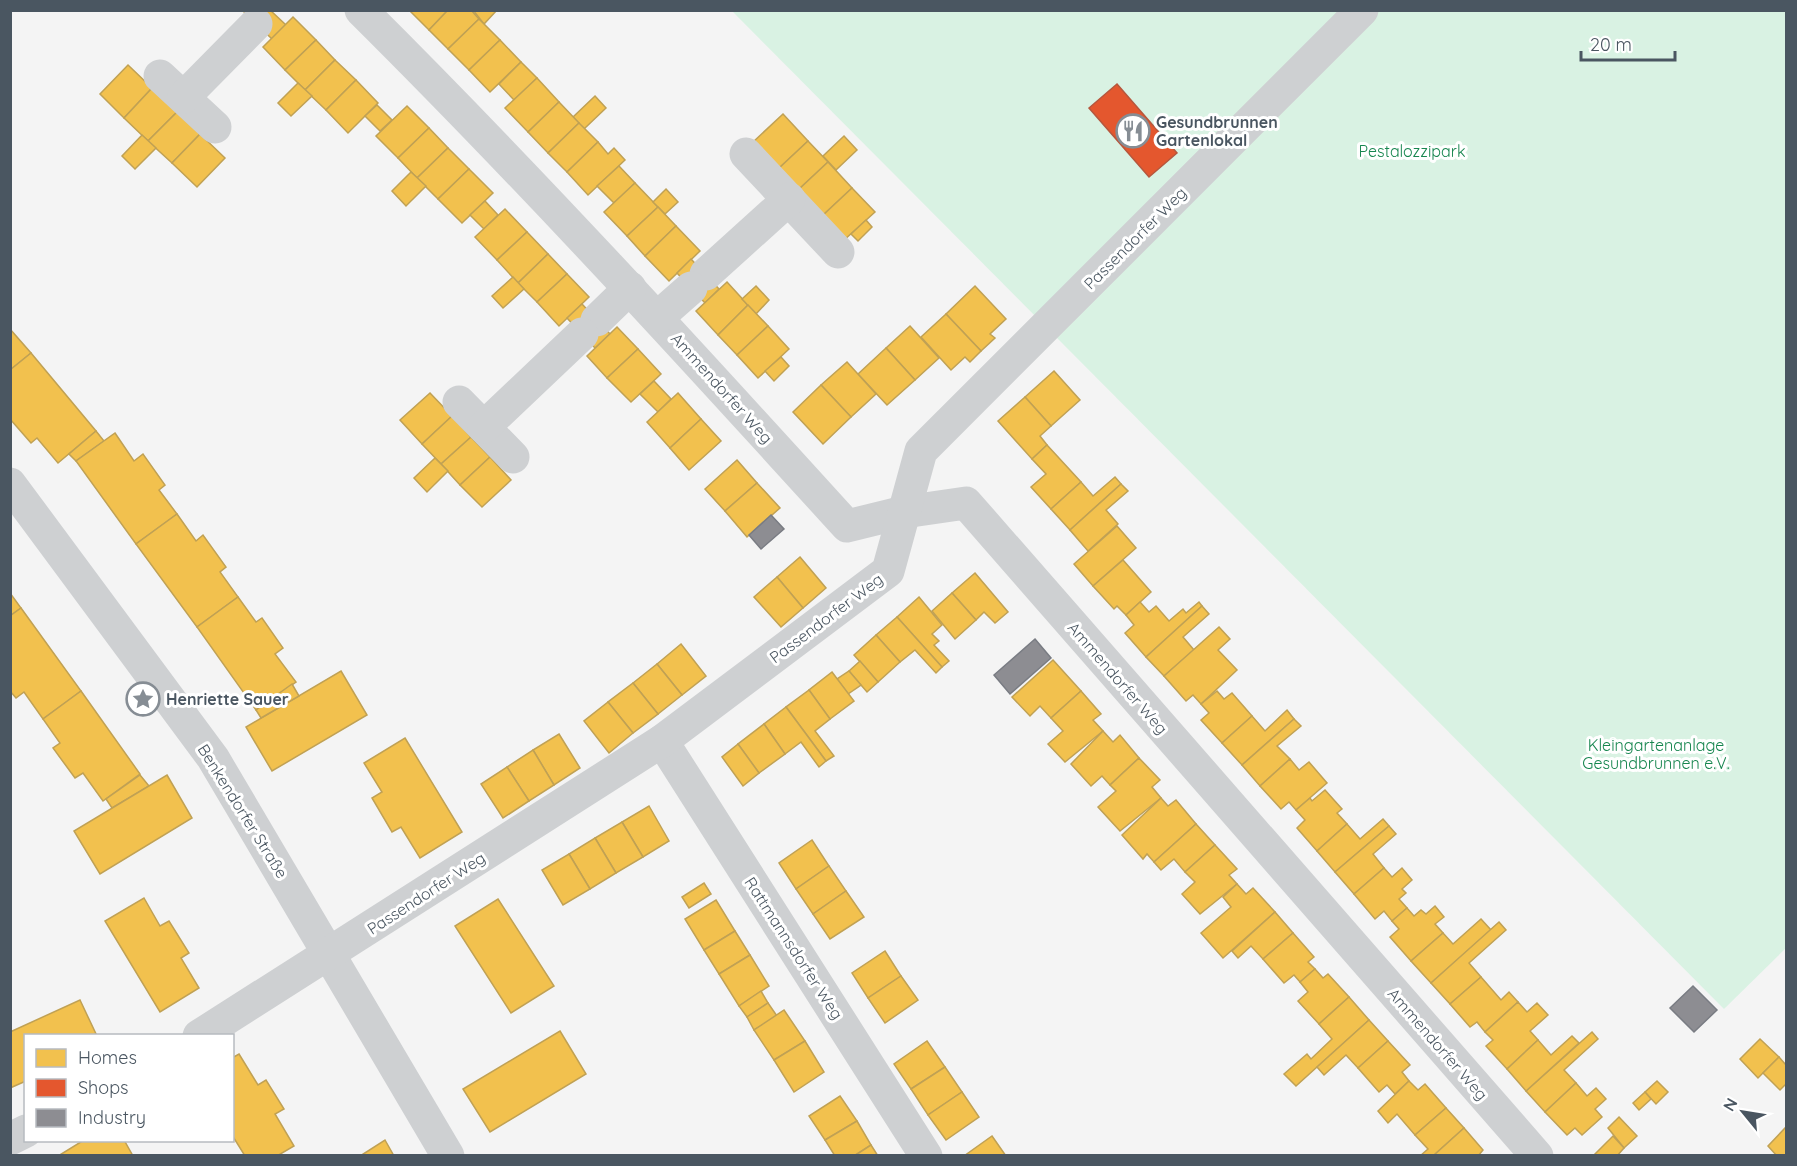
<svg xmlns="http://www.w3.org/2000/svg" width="1797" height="1166" font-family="Quicksand,sans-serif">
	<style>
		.green { fill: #d9f2e3 }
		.homes { fill: #f2c14e; stroke: #c0a154; stroke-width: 1.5 }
		.shops { fill: #e4572e; stroke: #b6573d; stroke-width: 1.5 }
		.industry { fill: #8d8d92; stroke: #797c83; stroke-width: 1.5 }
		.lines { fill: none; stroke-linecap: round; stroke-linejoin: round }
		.minor { stroke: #ced0d2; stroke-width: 33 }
		.labels { text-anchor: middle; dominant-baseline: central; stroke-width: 6; stroke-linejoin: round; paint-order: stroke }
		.poi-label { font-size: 16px; font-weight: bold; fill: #4a5661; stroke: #fff; text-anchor: start }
		.park-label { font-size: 16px; fill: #17864f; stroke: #fff }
		.street-label { font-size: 16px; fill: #4a5661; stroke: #fff }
	</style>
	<rect width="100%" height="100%" fill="#f4f4f4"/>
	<!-- green -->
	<polygon class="green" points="732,11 1786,11 1786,948 1724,1009"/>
	<!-- homes -->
	<g class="homes">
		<polygon points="242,10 270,10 286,25 272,39"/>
		<polygon points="409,10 448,10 429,30"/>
		<polygon points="448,10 471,10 479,19 448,49 429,30"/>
		<polygon points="473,10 497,10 484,24"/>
		<polygon points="293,17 316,40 285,70 263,47"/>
		<polygon points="479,19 500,40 469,70 448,49"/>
		<polygon points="316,40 335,60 305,90 285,70"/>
		<polygon points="500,40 521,62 490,92 469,70"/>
		<polygon points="335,60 356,80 326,110 305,90"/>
		<polygon points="521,62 537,78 514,100 499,84"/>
		<polygon points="128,65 152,88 124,118 100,94"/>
		<polygon points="537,78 559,102 528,132 505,108"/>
		<polygon points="356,80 378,103 348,133 326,110"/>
		<polygon points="298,83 312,96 291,116 278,103"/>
		<polygon points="152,88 177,112 148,141 124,118"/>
		<polygon points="595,96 606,108 584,129 573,117"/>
		<polygon points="559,102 579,123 548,153 528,132"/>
		<polygon points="377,105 392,120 380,131 365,116"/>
		<polygon points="407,106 429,128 398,158 376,136"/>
		<polygon points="177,112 200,134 172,163 148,141"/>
		<polygon points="783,114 808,141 777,170 752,143"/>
		<polygon points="579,123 598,142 567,172 548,153"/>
		<polygon points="429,128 448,148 417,178 398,158"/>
		<polygon points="200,134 225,158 197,187 172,163"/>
		<polygon points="142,135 156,148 135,169 122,156"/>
		<polygon points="844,136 857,150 836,170 823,156"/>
		<polygon points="808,141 828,162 797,191 777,170"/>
		<polygon points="598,142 608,154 614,148 625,160 588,195 567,172"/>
		<polygon points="448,148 469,169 438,199 417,178"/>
		<polygon points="828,162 852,188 821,217 797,191"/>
		<polygon points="619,166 635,183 614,203 597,186"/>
		<polygon points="469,169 493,193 462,223 438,199"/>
		<polygon points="411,172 426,186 406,206 392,191"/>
		<polygon points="635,183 658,207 627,236 604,212"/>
		<polygon points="852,188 875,212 843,241 821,217"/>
		<polygon points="666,189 678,202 665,214 653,202"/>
		<polygon points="485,201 498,215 484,229 470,215"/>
		<polygon points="658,207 676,226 645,256 627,236"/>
		<polygon points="505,209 527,232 497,260 475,237"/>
		<polygon points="866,220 872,227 858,241 851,234"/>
		<polygon points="676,226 700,251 669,281 645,256"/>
		<polygon points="527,232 548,254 518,283 497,260"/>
		<polygon points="548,254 567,274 537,302 518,283"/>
		<polygon points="691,259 719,289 705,303 677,273"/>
		<polygon points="567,274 589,297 559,326 537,302"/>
		<polygon points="513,277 524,289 503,308 492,296"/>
		<polygon points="727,282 748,305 718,335 696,311"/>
		<polygon points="756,286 769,300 756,314 742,299"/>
		<polygon points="975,286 1006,319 990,334 995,338 981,351 946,314"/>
		<polygon points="582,304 610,334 595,348 567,318"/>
		<polygon points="748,305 768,326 737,355 718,335"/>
		<polygon points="946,314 981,351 970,362 965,357 951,370 921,337"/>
		<polygon points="768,326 789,349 758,378 737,355"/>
		<polygon points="910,326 939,358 915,380 886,348"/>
		<polygon points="617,327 638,349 607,378 587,356"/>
		<polygon points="10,329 31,353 10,370"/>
		<polygon points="886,348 915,380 887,405 858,374"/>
		<polygon points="638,349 661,374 631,402 607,378"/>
		<polygon points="31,353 96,431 58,463 37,438 31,443 10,419 10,370"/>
		<polygon points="781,357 789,366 774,381 765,371"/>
		<polygon points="847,362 876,394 851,417 821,385"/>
		<polygon points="1054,371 1080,400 1051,426 1025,397"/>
		<polygon points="654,381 671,399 658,412 640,394"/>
		<polygon points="821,385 851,417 823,444 793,412"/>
		<polygon points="430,393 452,416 422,444 400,420"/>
		<polygon points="678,393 701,419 670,448 647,422"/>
		<polygon points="1025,397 1051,426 1040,436 1047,445 1032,459 998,421"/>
		<polygon points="452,416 471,437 441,464 422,444"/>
		<polygon points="701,419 721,441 689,470 670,448"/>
		<polygon points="96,431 104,441 76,461 69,454"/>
		<polygon points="115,433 134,461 143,454 165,485 159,490 177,514 136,544 76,461"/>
		<polygon points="471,437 490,457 460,485 441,464"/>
		<polygon points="1047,445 1081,482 1051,509 1031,487 1046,474 1032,459"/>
		<polygon points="490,457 511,480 482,507 460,485"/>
		<polygon points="435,458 448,471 427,492 414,478"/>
		<polygon points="737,460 757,483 725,511 705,489"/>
		<polygon points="1115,477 1121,484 1070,530 1051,509 1081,482 1093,496"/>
		<polygon points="757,483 780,508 747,537 725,511"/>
		<polygon points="1121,484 1128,491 1106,510 1118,524 1088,551 1070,530"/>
		<polygon points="177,514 196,541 203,535 226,567 220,572 238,597 197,627 136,544"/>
		<polygon points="1117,526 1136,548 1093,586 1074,564"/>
		<polygon points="800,557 826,588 803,608 777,577"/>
		<polygon points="1123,560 1151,592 1126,615 1117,606 1114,609 1093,586"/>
		<polygon points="975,573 1008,612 995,623 984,612 976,620 952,593"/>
		<polygon points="777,577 803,608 781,627 754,597"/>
		<polygon points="10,593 21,608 10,616"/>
		<polygon points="952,593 976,620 955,639 932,611"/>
		<polygon points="238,597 256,622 262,618 283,648 275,654 296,682 256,710 197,627"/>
		<polygon points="919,597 942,625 932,634 939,641 934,645 949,661 942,667 897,617"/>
		<polygon points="1140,602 1149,612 1156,606 1169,621 1183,609 1186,613 1199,602 1202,606 1146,657 1125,633 1134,625 1126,615"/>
		<polygon points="1202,606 1209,614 1183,637 1194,650 1164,676 1146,657"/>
		<polygon points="21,608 81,691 43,719 24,692 16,698 10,691 10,616"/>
		<polygon points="897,617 942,667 936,673 915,650 900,662 876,635"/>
		<polygon points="1219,627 1230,639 1218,650 1237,670 1201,704 1193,695 1186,701 1164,676"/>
		<polygon points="876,635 900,662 878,682 854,655"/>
		<polygon points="681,644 706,676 682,695 657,664"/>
		<polygon points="1053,660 1081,691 1051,718 1040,706 1030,716 1012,697"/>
		<polygon points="860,661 878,682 867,692 849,671"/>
		<polygon points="657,664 682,695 658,714 633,683"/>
		<polygon points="341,671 367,715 272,771 246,727"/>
		<polygon points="849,671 861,685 848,694 837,679"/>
		<polygon points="832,672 854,701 830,719 809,690"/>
		<polygon points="633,683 658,714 633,733 608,702"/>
		<polygon points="292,684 299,696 261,718 256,710"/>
		<polygon points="809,690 830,719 815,731 834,756 826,761 786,707"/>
		<polygon points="81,691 140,774 103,801 83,773 75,778 53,748 60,743 43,719"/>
		<polygon points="1081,691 1101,714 1093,720 1103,731 1065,762 1048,744 1063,731 1051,718"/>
		<polygon points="1217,691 1224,699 1232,693 1252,716 1222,743 1201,720 1209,713 1201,704"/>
		<polygon points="608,702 633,733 609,753 584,721"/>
		<polygon points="786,707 826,761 819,767 801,742 785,754 764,724"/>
		<polygon points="1287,710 1294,719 1242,765 1222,743 1252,716 1265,731"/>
		<polygon points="1294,719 1301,726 1277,746 1290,759 1260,786 1242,765"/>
		<polygon points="764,724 785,754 759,773 738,744"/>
		<polygon points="1103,731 1113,742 1120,735 1139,758 1110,785 1102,776 1091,786 1071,764"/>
		<polygon points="559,734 580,768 554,785 533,750"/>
		<polygon points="405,738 462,832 420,858 401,827 392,832 372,798 382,792 364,763"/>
		<polygon points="738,744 759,773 743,786 722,757"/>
		<polygon points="533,750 554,785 529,801 507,767"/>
		<polygon points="1139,758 1160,780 1152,787 1161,798 1120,831 1098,807 1116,791 1110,785"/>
		<polygon points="1290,759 1299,770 1309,762 1327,783 1296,810 1289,802 1281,809 1260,786"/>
		<polygon points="507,767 529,801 503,818 481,784"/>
		<polygon points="140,775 149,786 112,808 106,799"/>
		<polygon points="167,775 192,818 100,874 74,831"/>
		<polygon points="1325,790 1342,809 1337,813 1347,824 1317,851 1297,828 1305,820 1296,810 1310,798 1312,801"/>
		<polygon points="1161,798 1168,806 1176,800 1196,824 1154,862 1147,854 1143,859 1122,835"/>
		<polygon points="649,806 669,841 643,857 622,822"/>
		<polygon points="1383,819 1389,826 1335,872 1317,851 1347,824 1360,839"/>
		<polygon points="622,822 643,857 616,873 595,838"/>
		<polygon points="1196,824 1215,845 1185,872 1174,859 1161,870 1154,862"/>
		<polygon points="1389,826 1396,834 1373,854 1384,868 1354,894 1335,872"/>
		<polygon points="595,838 616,873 590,889 569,854"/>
		<polygon points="812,840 829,866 796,889 779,863"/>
		<polygon points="1215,845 1237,869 1229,875 1237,884 1200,914 1182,894 1195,882 1185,872"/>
		<polygon points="569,854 590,889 563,905 542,870"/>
		<polygon points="829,866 846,891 813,914 796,889"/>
		<polygon points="1384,868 1392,877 1402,868 1412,880 1402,889 1406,893 1399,899 1407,908 1392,921 1384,911 1375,919 1354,894"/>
		<polygon points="704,883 711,894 689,908 682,897"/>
		<polygon points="1237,884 1246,894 1253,888 1275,912 1223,958 1201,933 1231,907 1223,897"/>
		<polygon points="846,891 864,917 830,939 813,914"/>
		<polygon points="144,898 160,926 169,921 189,953 181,958 199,988 160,1012 105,921"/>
		<polygon points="498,899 554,986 511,1013 455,926"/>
		<polygon points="716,900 735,931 704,950 685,919"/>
		<polygon points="1435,906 1444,917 1435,924 1443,933 1411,961 1390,937 1399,929 1392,921 1407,908 1414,916 1421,910 1426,914"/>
		<polygon points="1275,912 1293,933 1263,959 1251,946 1238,958 1232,951"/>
		<polygon points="1481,919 1491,930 1431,983 1411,961 1443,933 1453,944"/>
		<polygon points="1499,922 1506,930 1469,963 1481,977 1450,1004 1431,983"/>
		<polygon points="735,931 750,955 719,974 704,950"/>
		<polygon points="1293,933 1314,957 1308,962 1315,969 1300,982 1294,975 1284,983 1263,959"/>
		<polygon points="885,951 901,976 868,998 852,973"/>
		<polygon points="750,955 769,986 739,1006 719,974"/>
		<polygon points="1315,969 1323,978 1328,974 1349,997 1319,1024 1298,1001 1308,992 1300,982"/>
		<polygon points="901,976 918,1000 885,1023 868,998"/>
		<polygon points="1481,977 1501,1000 1509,992 1518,1002 1485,1032 1477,1022 1470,1027 1450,1004"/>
		<polygon points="761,991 768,1003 747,1017 739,1006"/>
		<polygon points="1349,997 1369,1020 1296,1086 1284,1074 1307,1054 1311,1059 1332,1039 1319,1024"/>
		<polygon points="80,1000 97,1036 26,1036 26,1081 10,1088 10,1032"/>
		<polygon points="1518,1002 1527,1012 1537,1003 1548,1015 1530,1031 1538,1040 1507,1069 1486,1046 1493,1040 1485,1032"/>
		<polygon points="768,1003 777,1016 754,1030 747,1017"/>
		<polygon points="784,1010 805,1041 774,1060 754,1030"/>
		<polygon points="1369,1020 1388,1041 1358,1068 1346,1055 1324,1075 1317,1067"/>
		<polygon points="560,1031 586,1074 490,1132 463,1089"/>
		<polygon points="1592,1032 1598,1039 1564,1070 1576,1083 1545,1112 1526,1091"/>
		<polygon points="1572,1036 1579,1043 1526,1091 1507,1069 1538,1040 1551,1055"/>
		<polygon points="1760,1039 1779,1057 1758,1078 1740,1059"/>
		<polygon points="805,1041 824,1072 794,1092 774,1060"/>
		<polygon points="927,1041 945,1067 911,1089 894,1064"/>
		<polygon points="1388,1041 1410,1065 1402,1072 1409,1081 1395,1094 1387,1085 1379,1092 1358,1068"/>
		<polygon points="239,1054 258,1085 266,1080 284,1109 275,1114 294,1146 277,1156 245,1156 232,1135 232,1058"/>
		<polygon points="1779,1057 1786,1065 1786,1084 1780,1090 1763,1073"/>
		<polygon points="945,1067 962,1092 928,1115 911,1089"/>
		<polygon points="1409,1081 1418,1090 1425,1084 1446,1108 1415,1135 1397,1114 1388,1123 1378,1111"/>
		<polygon points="1657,1081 1668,1092 1656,1104 1645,1092"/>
		<polygon points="1576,1083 1587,1096 1596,1088 1606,1099 1595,1109 1602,1117 1582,1135 1575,1128 1567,1135 1545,1112"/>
		<polygon points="962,1092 979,1117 946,1140 928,1115"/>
		<polygon points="1645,1092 1651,1099 1639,1110 1633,1103"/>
		<polygon points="840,1096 857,1121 825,1140 809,1116"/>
		<polygon points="1446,1108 1464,1128 1433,1156 1420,1156 1428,1149 1415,1135"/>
		<polygon points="1619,1117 1637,1136 1624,1148 1608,1128"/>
		<polygon points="857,1121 871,1145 854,1156 835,1156 825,1140"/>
		<polygon points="1786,1127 1786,1156 1777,1156 1768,1146"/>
		<polygon points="1464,1128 1483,1150 1478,1156 1433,1156"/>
		<polygon points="992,1136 1006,1156 964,1156"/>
		<polygon points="1613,1136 1624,1148 1617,1156 1593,1156"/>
		<polygon points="84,1140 124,1140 133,1156 58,1156"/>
		<polygon points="385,1140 394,1156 360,1156"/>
		<polygon points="871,1145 878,1156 854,1156"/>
	</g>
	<!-- shops -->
	<polygon class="shops" points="1117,84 1177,153 1149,177 1089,108"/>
	<!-- industry -->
	<g class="industry">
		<polygon points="771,515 784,529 761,549 749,535"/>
		<polygon points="1035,639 1051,658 1010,694 994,675"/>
		<polygon points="1693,986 1717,1010 1694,1032 1670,1008"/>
	</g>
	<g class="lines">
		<!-- minor -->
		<g class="minor">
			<path d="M361,10c168,167 327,341 486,516l57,-14 62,-9 571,653"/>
			<polyline points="160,76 215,127"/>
			<polyline points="184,97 256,24"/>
			<polyline points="746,154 838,252"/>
			<polyline points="706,274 789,199"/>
			<polyline points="658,317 691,288"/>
			<polyline points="597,320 630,288"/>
			<polyline points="459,402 513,457"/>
			<polyline points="484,427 582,334"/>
			<polyline points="10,484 213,758 448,1156"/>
			<polyline points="662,741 926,1156"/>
			<polyline points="199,1036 662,741 888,571 921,451 1362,10"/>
			<polyline points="10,1139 26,1131"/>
		</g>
	</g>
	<!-- icons -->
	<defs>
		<symbol id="restaurant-ring" viewBox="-11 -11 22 22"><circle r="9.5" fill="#fff" stroke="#868d94" stroke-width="1.5"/><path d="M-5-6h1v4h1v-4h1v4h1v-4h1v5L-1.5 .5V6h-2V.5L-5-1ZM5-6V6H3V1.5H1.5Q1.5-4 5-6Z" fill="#868d94"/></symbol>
		<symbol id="sight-ring" viewBox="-11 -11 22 22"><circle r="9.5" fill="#fff" stroke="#868d94" stroke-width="1.5"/><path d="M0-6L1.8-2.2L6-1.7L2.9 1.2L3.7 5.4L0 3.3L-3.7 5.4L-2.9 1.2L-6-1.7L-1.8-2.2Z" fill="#868d94"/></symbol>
	</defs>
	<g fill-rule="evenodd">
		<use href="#restaurant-ring" x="1114" y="112" width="38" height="38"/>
		<use href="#sight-ring" x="124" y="680" width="38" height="38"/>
	</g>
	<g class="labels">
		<!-- poi labels -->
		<g class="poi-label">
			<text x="1156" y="122">Gesundbrunnen<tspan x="1156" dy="18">Gartenlokal</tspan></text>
			<text x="166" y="699">Henriette Sauer</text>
		</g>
		<!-- park labels -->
		<g class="park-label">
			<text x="1412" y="151">Pestalozzipark</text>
			<text x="1656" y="745">Kleingartenanlage<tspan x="1656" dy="18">Gesundbrunnen e.V.</tspan></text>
		</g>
		<!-- street labels -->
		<g class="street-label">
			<text transform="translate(1135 238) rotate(-45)">Passendorfer Weg</text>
			<text transform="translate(722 388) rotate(48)">Ammendorfer Weg</text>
			<text transform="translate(826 618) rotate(-37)">Passendorfer Weg</text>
			<text transform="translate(1118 678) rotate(49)">Ammendorfer Weg</text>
			<text transform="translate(243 811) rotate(58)">Benkendorfer Straße</text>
			<text transform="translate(426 893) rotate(-33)">Passendorfer Weg</text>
			<text transform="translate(794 948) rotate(57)">Rattmannsdorfer Weg</text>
			<text transform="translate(1438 1044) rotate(49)">Ammendorfer Weg</text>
		</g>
	</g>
	<!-- border -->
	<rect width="1797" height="1166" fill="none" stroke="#4a5661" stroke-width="24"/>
	<!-- legend -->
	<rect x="24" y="1034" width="210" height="108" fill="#ffffff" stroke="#b7bbc0" stroke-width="1.5"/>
	<rect x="36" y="1049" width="30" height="18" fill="#f2c14e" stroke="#b7bbc0" stroke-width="1.5"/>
	<text x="78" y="1064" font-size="18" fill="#4a5661">Homes</text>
	<rect x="36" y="1079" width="30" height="18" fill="#e4572e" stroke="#b7bbc0" stroke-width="1.5"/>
	<text x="78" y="1094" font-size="18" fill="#4a5661">Shops</text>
	<rect x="36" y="1109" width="30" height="18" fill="#8d8d92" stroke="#b7bbc0" stroke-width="1.5"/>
	<text x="78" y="1124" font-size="18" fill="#4a5661">Industry</text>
	<!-- north arrow -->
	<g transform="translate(1743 1112) rotate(300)" stroke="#ffffff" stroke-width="4.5" paint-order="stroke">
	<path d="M0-4.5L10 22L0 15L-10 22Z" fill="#4a5661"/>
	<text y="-9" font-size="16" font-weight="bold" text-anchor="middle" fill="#4a5661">N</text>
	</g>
	<!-- scale -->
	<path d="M1581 51v9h94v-9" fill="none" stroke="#4a5661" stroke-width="3"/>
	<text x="1590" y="51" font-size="18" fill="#4a5661" stroke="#ffffff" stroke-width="4.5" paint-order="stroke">20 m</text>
</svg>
